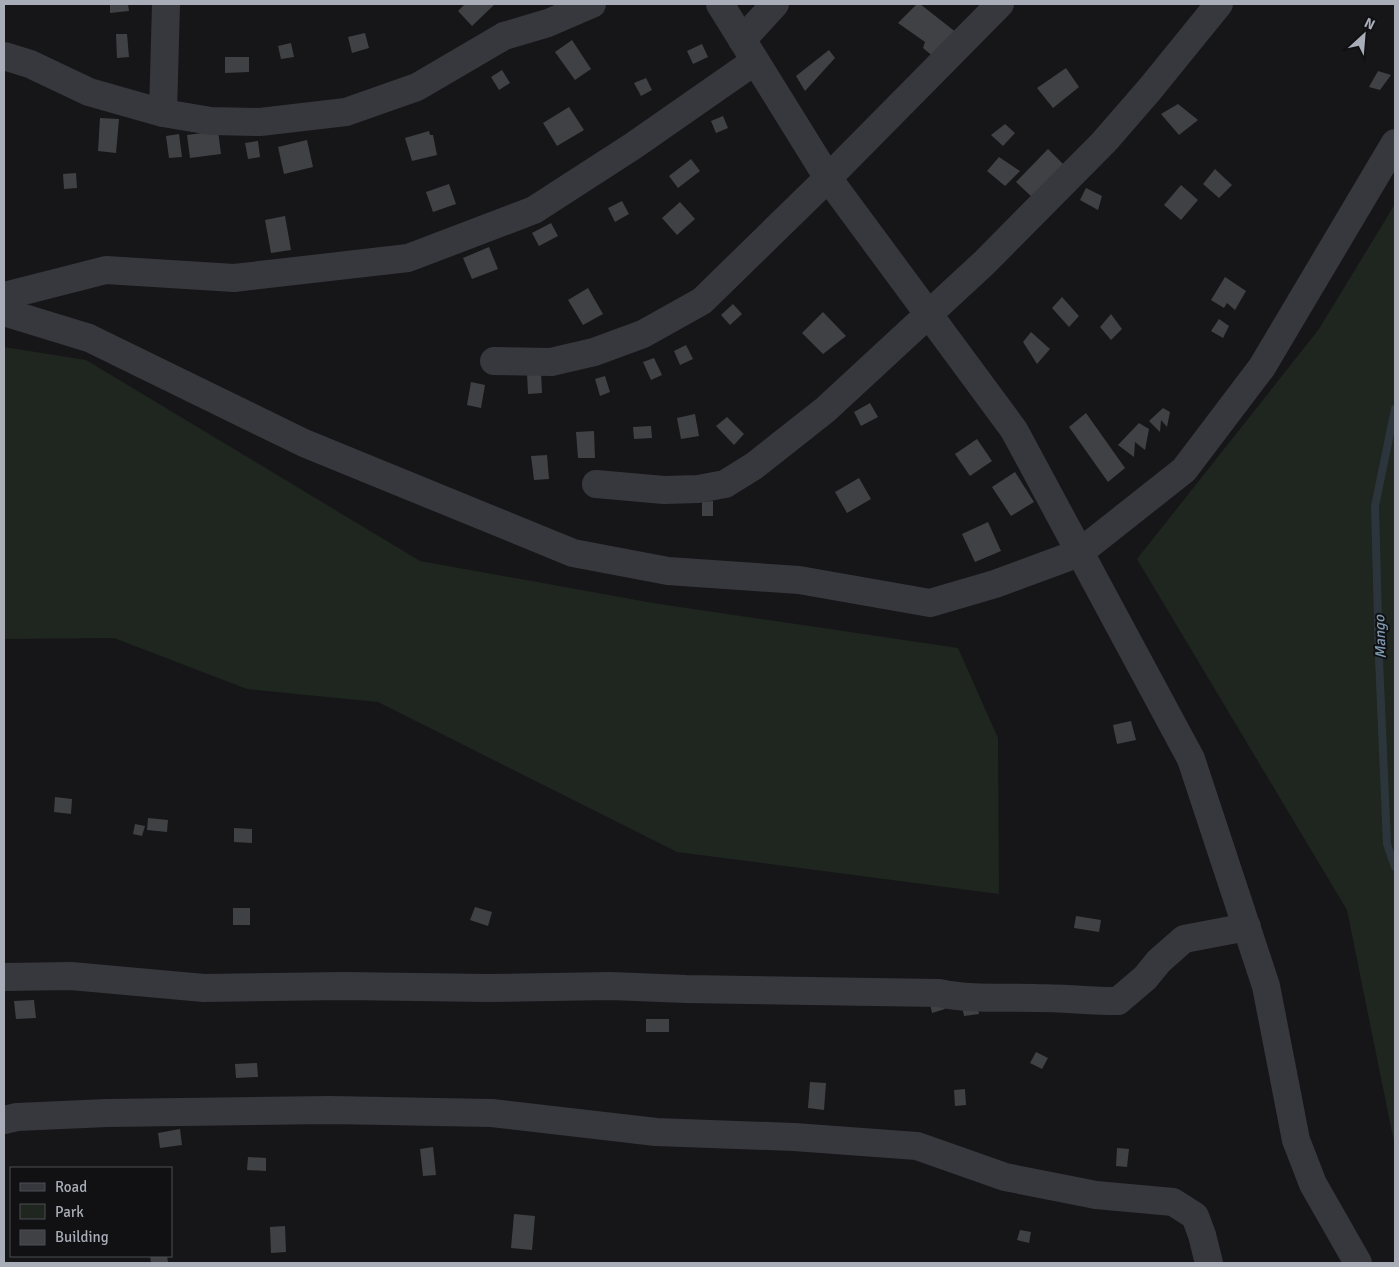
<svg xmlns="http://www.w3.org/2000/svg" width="1399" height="1267" font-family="Signika,sans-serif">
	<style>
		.green { fill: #1e261f }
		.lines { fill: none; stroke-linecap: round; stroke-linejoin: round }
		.stream { stroke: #2c353c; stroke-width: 8 }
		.building { fill: #404145 }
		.minor { stroke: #37383d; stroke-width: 28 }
		.labels { text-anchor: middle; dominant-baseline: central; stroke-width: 4; stroke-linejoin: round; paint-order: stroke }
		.water-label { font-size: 15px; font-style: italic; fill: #7f9bb3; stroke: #111113 }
	</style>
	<rect width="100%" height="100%" fill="#161618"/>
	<!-- green -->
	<g class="green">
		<polygon points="1395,204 1395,1147 1347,910 1137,559 1319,329"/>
		<polygon points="4,347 86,360 420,561 653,603 958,648 998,738 999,894 677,852 378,702 247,689 114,638 4,639"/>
	</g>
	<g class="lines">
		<!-- stream -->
		<polyline class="stream" points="1395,409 1375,506 1379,659 1387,844 1395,867"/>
	</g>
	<!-- building -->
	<g class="building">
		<polygon points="110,4 128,4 129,11 110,13"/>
		<polygon points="465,4 495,4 472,26 458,11"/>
		<polygon points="917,4 920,4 957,33 935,58 923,48 925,42 898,23"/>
		<polygon points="365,33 369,48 352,53 348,37"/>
		<polygon points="116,34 127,34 129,57 117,58"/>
		<polygon points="572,40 591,69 575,80 555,52"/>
		<polygon points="291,43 294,57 281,59 278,46"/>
		<polygon points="702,44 708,57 693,64 687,51"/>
		<polygon points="829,50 835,58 805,91 796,76"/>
		<polygon points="225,57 249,57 249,72 225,73"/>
		<polygon points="1066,68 1079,87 1053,108 1037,88"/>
		<polygon points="502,70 510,83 499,90 491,77"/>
		<polygon points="1378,71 1391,75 1380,90 1369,87"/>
		<polygon points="646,78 652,90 641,96 634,83"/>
		<polygon points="1178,104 1198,120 1179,135 1161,114"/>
		<polygon points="569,107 584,130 557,146 543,123"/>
		<polygon points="723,116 728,128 716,133 711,121"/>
		<polygon points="100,118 119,119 116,153 98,151"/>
		<polygon points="1005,124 1015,133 1003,146 991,135"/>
		<polygon points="218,131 221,154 190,158 187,135"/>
		<polygon points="429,131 430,135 433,135 437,155 412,161 405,138"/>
		<polygon points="179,134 182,157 169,158 166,136"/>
		<polygon points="307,140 313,167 284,174 278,147"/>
		<polygon points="258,141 260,157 248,159 245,143"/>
		<polygon points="1048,149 1064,165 1033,198 1016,182"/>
		<polygon points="999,157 1020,171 1005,186 987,171"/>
		<polygon points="691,159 700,171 678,188 669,176"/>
		<polygon points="1215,169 1232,185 1219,198 1203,184"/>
		<polygon points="76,173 77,188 64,189 63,174"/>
		<polygon points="449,184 456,204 433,212 426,192"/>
		<polygon points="1181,185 1198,200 1181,220 1164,205"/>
		<polygon points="1086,188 1102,196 1098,210 1080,200"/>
		<polygon points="622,201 629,214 615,222 608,208"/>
		<polygon points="680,202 695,219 677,235 662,218"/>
		<polygon points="285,216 291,250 271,253 265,220"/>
		<polygon points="551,223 558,236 539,246 532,233"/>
		<polygon points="489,247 498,269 472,279 463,258"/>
		<polygon points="1225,277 1246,291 1235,310 1227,303 1224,308 1211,300"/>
		<polygon points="588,288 603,314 583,325 568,300"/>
		<polygon points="1062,297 1079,316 1069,327 1052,308"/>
		<polygon points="733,304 742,314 730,325 721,315"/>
		<polygon points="823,312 846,336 823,354 802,333"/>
		<polygon points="1111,314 1122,329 1111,340 1100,327"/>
		<polygon points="1219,319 1229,326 1223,338 1211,331"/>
		<polygon points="1031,332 1050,349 1037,364 1023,342"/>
		<polygon points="686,345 693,359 680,365 674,351"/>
		<polygon points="654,358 662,375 651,380 643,362"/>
		<polygon points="541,372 542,393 528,394 527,373"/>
		<polygon points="605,376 610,392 600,396 595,379"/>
		<polygon points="471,382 485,385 481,408 467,405"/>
		<polygon points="870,403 878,417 861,426 854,412"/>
		<polygon points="1163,408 1170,412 1167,427 1161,420 1160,432 1149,421"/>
		<polygon points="1086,413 1125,468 1108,482 1069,427"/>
		<polygon points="695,414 699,436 681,439 677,418"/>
		<polygon points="727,417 744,434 734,445 716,426"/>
		<polygon points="1139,423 1149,429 1145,450 1135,442 1134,457 1118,445"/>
		<polygon points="651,426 652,438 634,439 633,427"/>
		<polygon points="594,431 595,458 578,458 576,432"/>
		<polygon points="977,439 992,461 970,476 955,454"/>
		<polygon points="547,455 549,479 534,480 531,456"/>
		<polygon points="1015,472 1034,502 1011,516 992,487"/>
		<polygon points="859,478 871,499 847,513 835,492"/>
		<polygon points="713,501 713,516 702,516 702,502"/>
		<polygon points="988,522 1001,551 975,562 962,534"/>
		<polygon points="1131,721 1136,740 1117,744 1113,725"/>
		<polygon points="55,797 72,799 71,814 54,812"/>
		<polygon points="148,818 168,820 167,832 147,830"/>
		<polygon points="135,824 145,826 142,836 133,834"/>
		<polygon points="234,828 252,829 252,843 234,842"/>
		<polygon points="475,907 492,912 488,926 470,920"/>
		<rect x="233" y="908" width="17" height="17"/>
		<polygon points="1076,916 1101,920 1099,932 1074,928"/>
		<polygon points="942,996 945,1009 932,1013 929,999"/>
		<polygon points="976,999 979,1014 964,1016 961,1001"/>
		<polygon points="34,1000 36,1018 16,1019 14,1001"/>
		<rect x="646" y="1019" width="23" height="13"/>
		<polygon points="1036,1052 1048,1058 1042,1069 1030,1063"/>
		<polygon points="257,1063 258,1077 236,1078 235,1064"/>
		<polygon points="810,1082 826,1083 824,1110 808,1108"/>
		<polygon points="965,1089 966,1105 955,1106 954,1090"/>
		<polygon points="180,1129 182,1145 160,1148 158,1133"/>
		<polygon points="433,1147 436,1175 423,1176 420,1149"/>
		<polygon points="1117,1148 1129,1149 1127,1167 1116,1166"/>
		<polygon points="248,1157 266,1158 266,1171 247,1170"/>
		<polygon points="514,1214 535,1216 532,1250 511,1248"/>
		<polygon points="285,1226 286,1252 271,1253 270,1227"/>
		<polygon points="1020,1230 1031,1232 1029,1243 1017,1240"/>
		<polygon points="150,1256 167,1256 168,1262 151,1263"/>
	</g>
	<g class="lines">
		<!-- minor -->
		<g class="minor">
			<polyline points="720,4 828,178 1014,430 1191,759 1266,986 1296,1140 1313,1184 1358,1263"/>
			<polyline points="742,40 775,4"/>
			<polyline points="4,56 30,64 89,92 163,113 211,121 260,122 346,112 417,87 504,36 548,23 592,4"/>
			<polyline points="163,113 166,4"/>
			<polyline points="4,296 106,270 234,278 408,258 534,210 633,146 755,61"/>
			<polyline points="4,312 89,338 304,443 573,553 668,571 799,580 930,603 995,584 1079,553 1184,470 1262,367 1395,143"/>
			<polyline points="494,361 551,362 594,352 643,334 702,301 828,178 1000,4"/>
			<polyline points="596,484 664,490 698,489 725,484 754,466 825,410 984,263 1104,142 1150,89 1219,4"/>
			<path d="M4,977l67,-1 133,12 140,-2 144,2 122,-2 76,3 253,4c32,7 65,4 97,5 27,0 54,3 82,3l27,-23 14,-17 25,-22 63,-12"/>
			<polyline points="4,1120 17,1117 107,1113 330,1110 492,1113 656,1132 794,1137 917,1146 1005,1177 1096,1195 1173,1202 1195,1216 1202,1235 1209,1263"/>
		</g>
	</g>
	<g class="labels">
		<!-- water labels -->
		<g class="water-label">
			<text transform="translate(1380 637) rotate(-92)">Mango</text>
		</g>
	</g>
	<!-- border -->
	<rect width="1399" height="1267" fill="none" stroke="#a8adb8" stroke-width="10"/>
	<!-- legend -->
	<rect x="10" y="1167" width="162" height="90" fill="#111113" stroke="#4d4f55"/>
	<rect x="20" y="1183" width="25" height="8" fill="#37383d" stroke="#4d4f55"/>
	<text x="55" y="1192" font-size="15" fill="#a8adb8">Road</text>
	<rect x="20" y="1204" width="25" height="15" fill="#1e261f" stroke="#4d4f55"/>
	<text x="55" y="1217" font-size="15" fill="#a8adb8">Park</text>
	<rect x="20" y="1230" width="25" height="15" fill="#404145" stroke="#4d4f55"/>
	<text x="55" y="1242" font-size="15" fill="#a8adb8">Building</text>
	<!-- north arrow -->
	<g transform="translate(1364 35) rotate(26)" stroke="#111113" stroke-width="4" paint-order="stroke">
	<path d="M0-4L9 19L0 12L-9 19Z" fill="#a8adb8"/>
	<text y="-8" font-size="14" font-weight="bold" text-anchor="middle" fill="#a8adb8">N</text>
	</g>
</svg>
